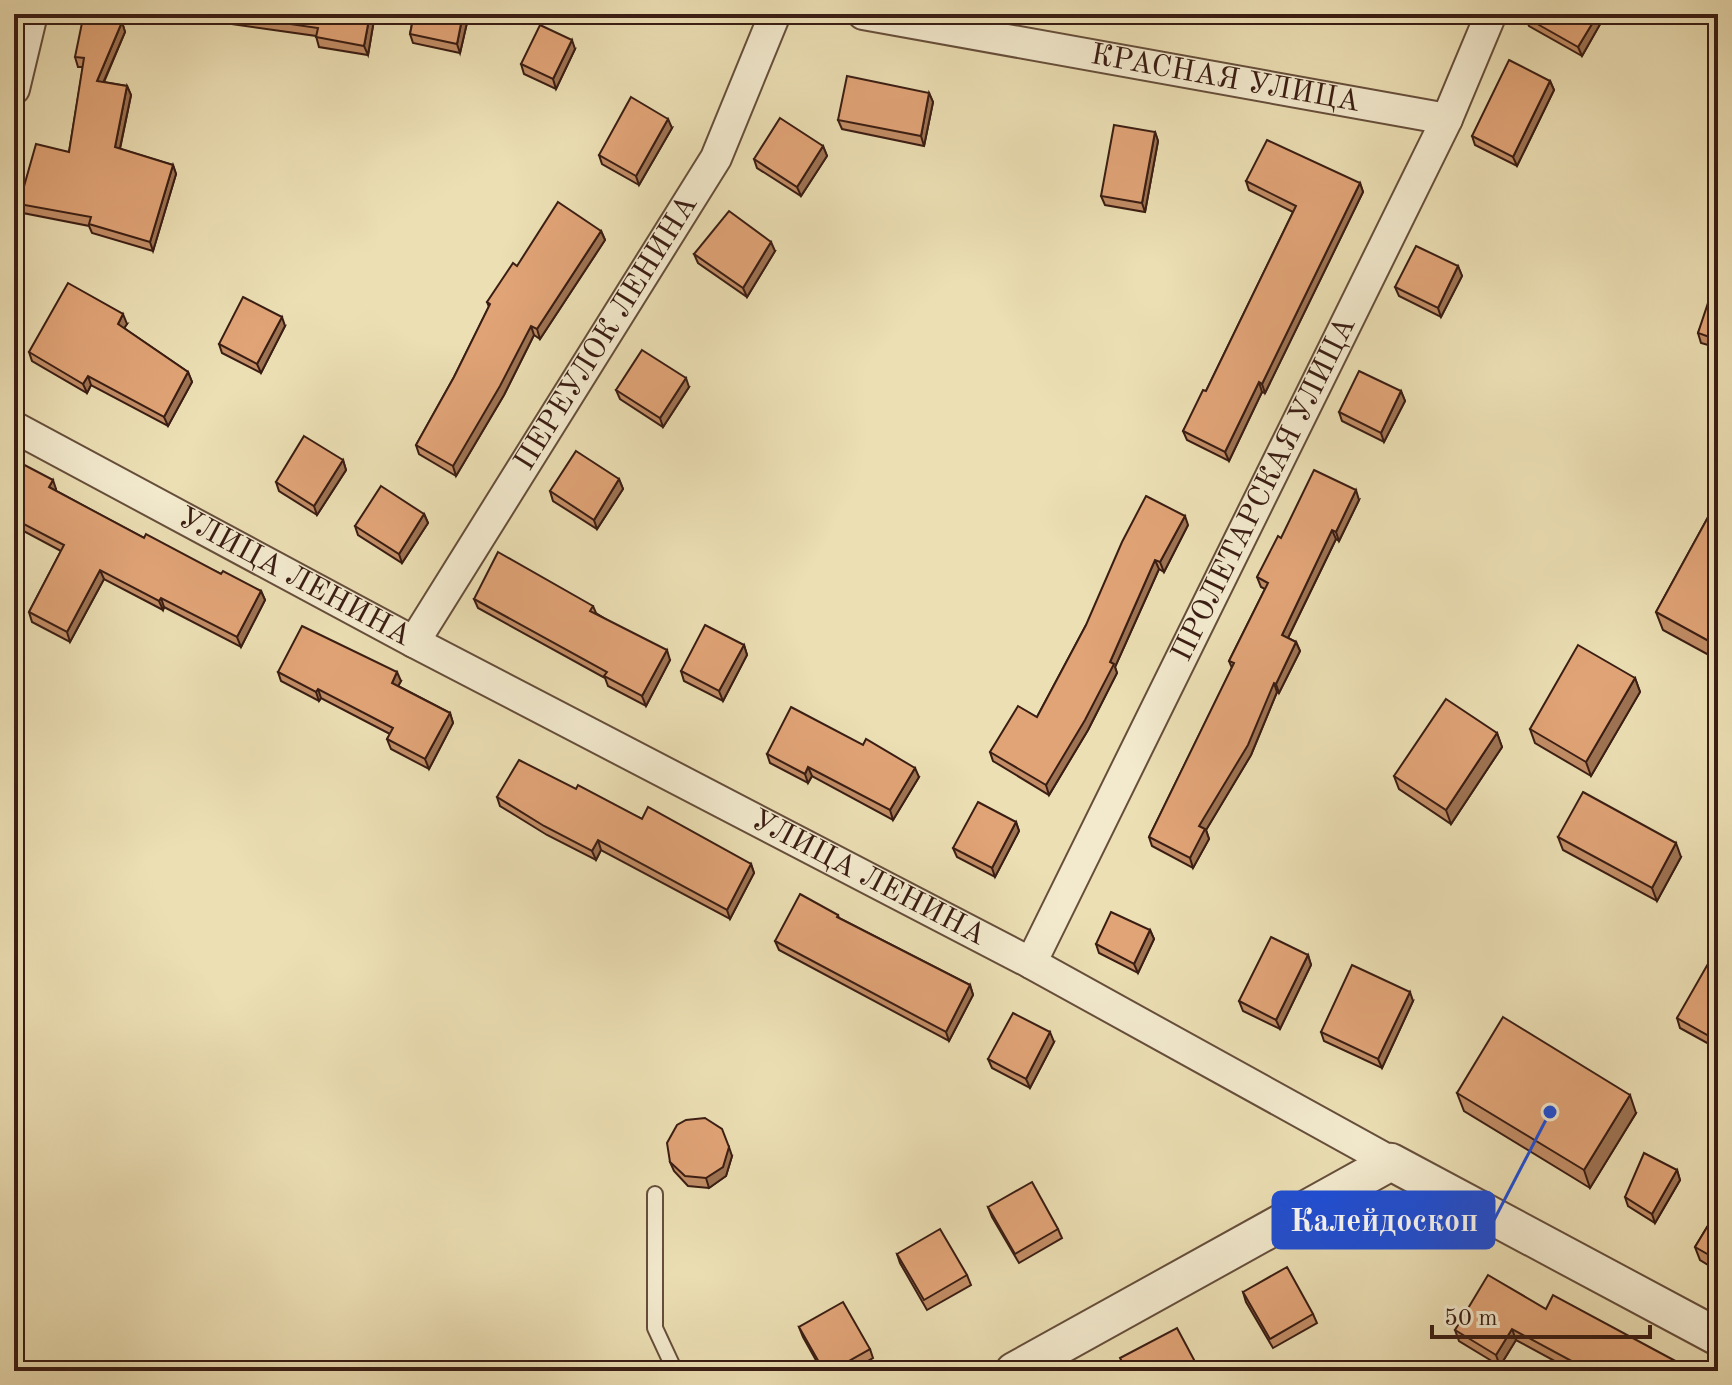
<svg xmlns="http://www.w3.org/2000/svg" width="1732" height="1385" font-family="'Old Standard TT',serif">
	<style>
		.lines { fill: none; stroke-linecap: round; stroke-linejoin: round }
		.service-casing { stroke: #664e3b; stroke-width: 18 }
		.minor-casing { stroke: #664e3b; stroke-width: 34 }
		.tertiary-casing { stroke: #664e3b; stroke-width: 40 }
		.service { stroke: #f3eace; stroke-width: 14 }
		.minor { stroke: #f3eace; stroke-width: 30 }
		.tertiary { stroke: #f3eace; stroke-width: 36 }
		.wall { fill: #c28d66; stroke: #3a1d13; stroke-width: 2 }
		.shaded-wall { fill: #9e7353; stroke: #3a1d13; stroke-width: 2 }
		.building { fill: #e1a477; stroke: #3a1d13; stroke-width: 2 }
		.labels { text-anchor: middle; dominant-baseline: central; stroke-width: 6; stroke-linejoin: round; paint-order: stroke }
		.street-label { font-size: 30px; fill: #3a1d13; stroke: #f3eace }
		.leader { fill: none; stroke: #1d4ed8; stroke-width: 3 }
		.callout-dot { fill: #1d4ed8; stroke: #f3eace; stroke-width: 3 }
		.callout { fill: #1d4ed8; stroke: #1d4ed8; stroke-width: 3 }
		.callout-label { font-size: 32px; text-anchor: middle; font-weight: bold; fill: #fff }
	</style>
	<rect width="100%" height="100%" fill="#ecdfb4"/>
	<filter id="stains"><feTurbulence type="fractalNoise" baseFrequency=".0025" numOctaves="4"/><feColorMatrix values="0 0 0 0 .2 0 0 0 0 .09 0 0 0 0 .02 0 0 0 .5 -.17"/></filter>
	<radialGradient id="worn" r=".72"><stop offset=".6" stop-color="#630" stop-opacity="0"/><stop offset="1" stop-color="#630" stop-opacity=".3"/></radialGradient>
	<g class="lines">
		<defs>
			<polyline id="service" points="655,1194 655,1328 675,1371"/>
			<g id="minor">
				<path id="s1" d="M863,14l584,105"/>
				<polyline points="14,89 32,14"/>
				<path id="s2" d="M14,427l400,215 617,321 360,199"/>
				<path id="s3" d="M414,642l302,-484 59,-144"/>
				<path id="s4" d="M1031,963l416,-844 44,-105"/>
			</g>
			<polyline id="tertiary" points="1014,1371 1391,1162 1718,1337"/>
		</defs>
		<!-- service casing -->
		<use href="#service" class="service-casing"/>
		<!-- minor casing -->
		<use href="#minor" class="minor-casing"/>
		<!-- tertiary casing -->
		<use href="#tertiary" class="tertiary-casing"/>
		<!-- service -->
		<use href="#service" class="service"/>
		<!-- minor -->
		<use href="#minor" class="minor"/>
		<!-- tertiary -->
		<use href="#tertiary" class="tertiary"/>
	</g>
	<!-- wall -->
	<g class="wall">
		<polygon points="215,14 375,14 368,55 319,47 316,36 218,22"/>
		<polygon points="414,14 469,14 460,53 413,43 410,34"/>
		<polygon points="1525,17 1603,19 1582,56 1529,26"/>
		<polygon points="122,22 125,32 104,82 127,86 131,95 120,149 173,165 176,174 153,251 92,233 89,226 23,213 19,204 69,152 83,67 78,67 75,57"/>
		<polygon points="575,49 556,89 524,74 521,64"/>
		<polygon points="1550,81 1554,90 1517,166 1475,145 1472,136"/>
		<polygon points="929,93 933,102 924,146 842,129 838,120"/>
		<polygon points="672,128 639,185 602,164 599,155"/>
		<polygon points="1155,132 1158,141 1145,212 1105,205 1101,196"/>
		<polygon points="823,146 827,156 801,196 757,168 754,159"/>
		<polygon points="1246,181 1360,183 1363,192 1265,393 1262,392 1229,461 1187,440 1183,431 1206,391 1293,212 1249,190"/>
		<polygon points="601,231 605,240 540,339 534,335 504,395 456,476 419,454 416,445 454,377 489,307 487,302"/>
		<polygon points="775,251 747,297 698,263 694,254"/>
		<polygon points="1458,266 1462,276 1441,317 1399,296 1395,287"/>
		<polygon points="1718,283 1718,348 1701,343 1698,333"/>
		<polygon points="127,324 124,328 188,372 192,382 168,426 91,385 87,393 32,361 29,352"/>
		<polygon points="285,326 261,373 222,353 219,344"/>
		<polygon points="689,387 663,427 620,399 616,390"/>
		<polygon points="1401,391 1405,401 1384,442 1342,421 1339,412"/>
		<polygon points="343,460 346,470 317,515 279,491 276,482"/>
		<polygon points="14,462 56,489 56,491 144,538 221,574 261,591 265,600 241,647 164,607 163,610 104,579 70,642 32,622 29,612 61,551 14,526"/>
		<polygon points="619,479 623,489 597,529 553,501 550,491"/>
		<polygon points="1718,499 1718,660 1663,630 1656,612"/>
		<polygon points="1359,500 1339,541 1336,539 1288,638 1296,642 1300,651 1279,693 1277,692 1251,755 1206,830 1209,839 1193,868 1152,846 1149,837 1232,668 1229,661 1265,589 1261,587 1257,577 1281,538"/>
		<polygon points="424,514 428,523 402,563 358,535 355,526"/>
		<polygon points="1188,525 1164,572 1159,569 1115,667 1117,673 1088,730 1049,795 993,761 990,752 1037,717 1086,625"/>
		<polygon points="474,599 593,606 596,613 670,660 646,706 608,686 605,678 478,608"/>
		<polygon points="744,645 747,655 723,701 684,681 681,671"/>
		<polygon points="278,672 401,681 398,686 450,713 453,723 429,769 391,749 387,739 390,734 321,698 319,701 281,681"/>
		<polygon points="1635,678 1640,692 1591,776 1535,743 1530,729"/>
		<polygon points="1497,733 1502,747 1451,824 1399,789 1394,776"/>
		<polygon points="767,754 919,777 893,820 812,776 808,783 770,763"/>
		<polygon points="576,789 642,819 751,864 754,873 730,919 601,850 596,860 547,835 500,806 497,797"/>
		<polygon points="1016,822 1019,831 995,877 957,857 953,848"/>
		<polygon points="1558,837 1681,857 1657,901 1563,850"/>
		<polygon points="838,915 839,918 970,985 973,995 949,1041 779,950 775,941"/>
		<polygon points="1150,930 1154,939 1138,973 1099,953 1096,944"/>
		<polygon points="1308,955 1311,965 1280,1029 1243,1011 1239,1001"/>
		<polygon points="1718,967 1718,1049 1680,1028 1677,1018"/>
		<polygon points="1413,1001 1382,1068 1324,1041 1321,1032"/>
		<polygon points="1054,1042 1030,1088 992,1068 988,1059"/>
		<polygon points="1457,1093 1636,1113 1590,1188 1464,1111"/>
		<polygon points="732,1156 726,1176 709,1188 688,1186 674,1171 670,1162"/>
		<polygon points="1677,1170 1680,1180 1655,1223 1628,1206 1625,1197"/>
		<polygon points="988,1207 1058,1229 1062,1238 1019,1263 992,1217"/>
		<polygon points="1718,1209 1718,1271 1700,1260 1695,1247"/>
		<polygon points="897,1254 967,1275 971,1285 927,1310 900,1263"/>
		<polygon points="1243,1292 1313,1314 1317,1323 1273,1348 1246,1302"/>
		<polygon points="1546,1309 1694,1371 1573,1371 1516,1340 1500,1366 1459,1341 1455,1330"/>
		<polygon points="799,1327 870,1349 873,1358 850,1371 822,1371 803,1337"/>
	</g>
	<!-- shaded-wall -->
	<g class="shaded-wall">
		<polygon points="370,14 375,14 368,55 364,46"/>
		<polygon points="463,14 469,14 460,53 457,44"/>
		<polygon points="1598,14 1601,14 1603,19 1582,56 1578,47"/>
		<polygon points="122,22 125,32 100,90 97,81"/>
		<polygon points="572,40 575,49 556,89 553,79"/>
		<polygon points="1550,81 1554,90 1517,166 1513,157"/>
		<polygon points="127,86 131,95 118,157 115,147"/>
		<polygon points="929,93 933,102 924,146 921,136"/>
		<polygon points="668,119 672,128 639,185 636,176"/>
		<polygon points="1155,132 1158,141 1145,212 1142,203"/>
		<polygon points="823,146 827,156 801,196 797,187"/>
		<polygon points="173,165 176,174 153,251 150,242"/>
		<polygon points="1360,183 1363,192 1265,393 1262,384"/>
		<polygon points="601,231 605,240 540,339 537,329"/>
		<polygon points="771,242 775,251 747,297 743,288"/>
		<polygon points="1458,266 1462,276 1441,317 1438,308"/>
		<polygon points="123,314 127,324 121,333 118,324"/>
		<polygon points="282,317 285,326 261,373 257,364"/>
		<polygon points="531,326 534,335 504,395 456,476 453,466"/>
		<polygon points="188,372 192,382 168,426 164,417"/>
		<polygon points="88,376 91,385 87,393 83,384"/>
		<polygon points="686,378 689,387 663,427 660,418"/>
		<polygon points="1259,382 1262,392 1229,461 1225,452"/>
		<polygon points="1401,391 1405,401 1384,442 1381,433"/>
		<polygon points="343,460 346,470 317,515 314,506"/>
		<polygon points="619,479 623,489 597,529 594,520"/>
		<polygon points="53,480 56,489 53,496 49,487"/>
		<polygon points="1356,490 1359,500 1339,541 1336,532"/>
		<polygon points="424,514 428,523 402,563 399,554"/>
		<polygon points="1185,516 1188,525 1164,572 1160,562"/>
		<polygon points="1332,530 1336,539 1285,644 1282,635"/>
		<polygon points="1155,560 1159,569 1115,667 1117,673 1088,730 1049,795 1046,785 1110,662"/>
		<polygon points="100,570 104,579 70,642 67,632"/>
		<polygon points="261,591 265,600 241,647 237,637"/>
		<polygon points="161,598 164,607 163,610 159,601"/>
		<polygon points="1296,642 1300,651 1279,693 1276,684"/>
		<polygon points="744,645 747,655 723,701 719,691"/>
		<polygon points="667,650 670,660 646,706 642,696"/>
		<polygon points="397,672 401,681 395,692 392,683"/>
		<polygon points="1635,678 1640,692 1591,776 1586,762"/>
		<polygon points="1274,683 1277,692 1251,755 1206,830 1209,839 1193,868 1190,858 1199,826"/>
		<polygon points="318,689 321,698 319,701 316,692"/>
		<polygon points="450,713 453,723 429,769 425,759"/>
		<polygon points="1497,733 1502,747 1451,824 1446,810"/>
		<polygon points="808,767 812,776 808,783 805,774"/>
		<polygon points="915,768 919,777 893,820 890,810"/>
		<polygon points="1016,822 1019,831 995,877 992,868"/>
		<polygon points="598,840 601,850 596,860 592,851"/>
		<polygon points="1676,843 1681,857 1657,901 1652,888"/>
		<polygon points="751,864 754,873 730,919 727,910"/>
		<polygon points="1150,930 1154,939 1138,973 1134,964"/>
		<polygon points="1308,955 1311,965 1280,1029 1276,1020"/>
		<polygon points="970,985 973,995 949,1041 946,1032"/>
		<polygon points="1410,992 1413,1001 1382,1068 1378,1059"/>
		<polygon points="1050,1032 1054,1042 1030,1088 1026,1079"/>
		<polygon points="1630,1095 1636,1113 1590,1188 1584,1170"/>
		<polygon points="729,1147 732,1156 726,1176 709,1188 706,1178"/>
		<polygon points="1677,1170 1680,1180 1655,1223 1652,1214"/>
		<polygon points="1512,1329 1516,1340 1500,1366 1496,1355"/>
	</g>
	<!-- building -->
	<g class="building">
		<polygon points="222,14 370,14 364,46 316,37 318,28"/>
		<polygon points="414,14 463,14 457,44 410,34"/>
		<polygon points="1527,14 1598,14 1578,47 1525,17"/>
		<polygon points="83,18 122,22 97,81 127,86 115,147 173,165 150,242 89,224 91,217 19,204 36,144 69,152 84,58 75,57"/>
		<polygon points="540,25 572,40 553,79 521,64"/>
		<polygon points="1509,60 1550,81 1513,157 1472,136"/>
		<polygon points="847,76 929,93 921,136 838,120"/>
		<polygon points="631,97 668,119 636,176 599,155"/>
		<polygon points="780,118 823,146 797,187 754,159"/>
		<polygon points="1114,125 1155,132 1142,203 1101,196"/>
		<polygon points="1267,140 1360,183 1262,384 1259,382 1225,452 1183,431 1203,390 1206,391 1296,206 1246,181"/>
		<polygon points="558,202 601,231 537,329 531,326 500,386 453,466 416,445 454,377 490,304 487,302 513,263 517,266"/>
		<polygon points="729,211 771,242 743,288 694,254"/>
		<polygon points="1416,246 1458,266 1438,308 1395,287"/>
		<polygon points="1715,282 1718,283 1718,340 1698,333"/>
		<polygon points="68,283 123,314 118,324 188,372 164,417 88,376 83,384 29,352"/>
		<polygon points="243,297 282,317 257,364 219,344"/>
		<polygon points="642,350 686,378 660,418 616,390"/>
		<polygon points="1359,371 1401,391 1381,433 1339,412"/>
		<polygon points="304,436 343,460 314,506 276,482"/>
		<polygon points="576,451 619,479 594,520 550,491"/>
		<polygon points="15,460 53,480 49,487 144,538 146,534 221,574 223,571 261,591 237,637 161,598 159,601 100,570 67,632 29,612 64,545 14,519"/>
		<polygon points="1314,470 1356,490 1336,532 1332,530 1282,635 1296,642 1276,684 1274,683 1248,745 1199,826 1205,829 1190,858 1149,837 1234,663 1229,661 1268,583 1257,577 1278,536 1281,538"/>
		<polygon points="381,486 424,514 399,554 355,526"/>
		<polygon points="1146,496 1185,516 1160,562 1155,560 1110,662 1114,664 1085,720 1046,785 990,752 1018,706 1037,717 1086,625 1122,542"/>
		<polygon points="1718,499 1718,641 1716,645 1656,612"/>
		<polygon points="498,552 593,606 590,611 667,650 642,696 604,676 607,672 474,599"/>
		<polygon points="705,625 744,645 719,691 681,671"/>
		<polygon points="302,626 397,672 392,683 450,713 425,759 387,739 393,728 318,689 316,692 278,672"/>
		<polygon points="1578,645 1635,678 1586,762 1530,729"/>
		<polygon points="1446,699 1497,733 1446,810 1394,776"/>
		<polygon points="791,707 863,745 866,739 915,768 890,810 808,767 805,774 767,754"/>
		<polygon points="519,760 576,789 578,785 642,819 648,807 751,864 727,910 598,840 592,851 544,826 497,797"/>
		<polygon points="1583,792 1676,843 1652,888 1558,837"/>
		<polygon points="978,802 1016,822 992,868 953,848"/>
		<polygon points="800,894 838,915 837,917 970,985 946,1032 775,941"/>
		<polygon points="1111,912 1150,930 1134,964 1096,944"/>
		<polygon points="1271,937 1308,955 1276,1020 1239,1001"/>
		<polygon points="1709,962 1718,967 1718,1041 1677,1018"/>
		<polygon points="1352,965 1410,992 1378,1059 1321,1032"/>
		<polygon points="1013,1013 1050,1032 1026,1079 988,1059"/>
		<polygon points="1503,1017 1630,1095 1584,1170 1457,1093"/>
		<polygon points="705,1118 722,1129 729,1147 723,1167 706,1178 685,1176 670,1162 667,1143 677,1125 686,1120"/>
		<polygon points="1644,1153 1677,1170 1652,1214 1625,1197"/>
		<polygon points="1032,1182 1058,1229 1015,1254 988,1207"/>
		<polygon points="1718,1209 1718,1260 1695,1247"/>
		<polygon points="940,1229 967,1275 924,1300 897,1254"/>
		<polygon points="1287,1267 1313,1314 1270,1339 1243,1292"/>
		<polygon points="1488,1275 1546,1309 1553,1295 1694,1371 1590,1371 1512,1329 1496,1355 1455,1330"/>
		<polygon points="843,1302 870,1349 831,1371 824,1371 799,1327"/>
		<polygon points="1177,1328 1200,1371 1124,1371 1126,1370 1120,1358"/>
	</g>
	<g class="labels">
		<!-- street labels -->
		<g class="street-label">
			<text stroke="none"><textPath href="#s1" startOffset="368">КРАСНАЯ УЛИЦА</textPath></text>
			<text stroke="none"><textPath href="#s3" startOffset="364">ПЕРЕУЛОК ЛЕНИНА</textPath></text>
			<text stroke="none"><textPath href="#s4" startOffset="528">ПРОЛЕТАРСКАЯ УЛИЦА</textPath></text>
			<text stroke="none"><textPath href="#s2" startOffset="318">УЛИЦА ЛЕНИНА</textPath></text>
			<text stroke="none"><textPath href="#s2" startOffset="966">УЛИЦА ЛЕНИНА</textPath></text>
		</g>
	</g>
	<!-- callouts -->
	<path class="leader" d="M1550 1112L1494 1220"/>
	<circle class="callout-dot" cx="1550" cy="1112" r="8"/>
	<rect class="callout" x="1273" y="1192" width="221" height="56" rx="8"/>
	<g class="callout-label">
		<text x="1384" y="1231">Калейдоскоп</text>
	</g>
	<!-- margin -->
	<rect width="1732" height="1385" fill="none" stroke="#ecdfb4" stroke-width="48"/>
	<rect x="16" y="16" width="1700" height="1353" fill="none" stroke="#3a1d13" stroke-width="4"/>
	<rect x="24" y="24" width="1684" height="1337" fill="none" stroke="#3a1d13" stroke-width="2"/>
	<!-- scale -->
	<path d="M1432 1325v12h218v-12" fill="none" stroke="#3a1d13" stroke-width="4"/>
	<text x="1444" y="1325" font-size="24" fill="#3a1d13" stroke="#f3eace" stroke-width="6" paint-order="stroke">50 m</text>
	<rect width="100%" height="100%" filter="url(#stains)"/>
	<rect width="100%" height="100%" fill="url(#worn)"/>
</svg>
